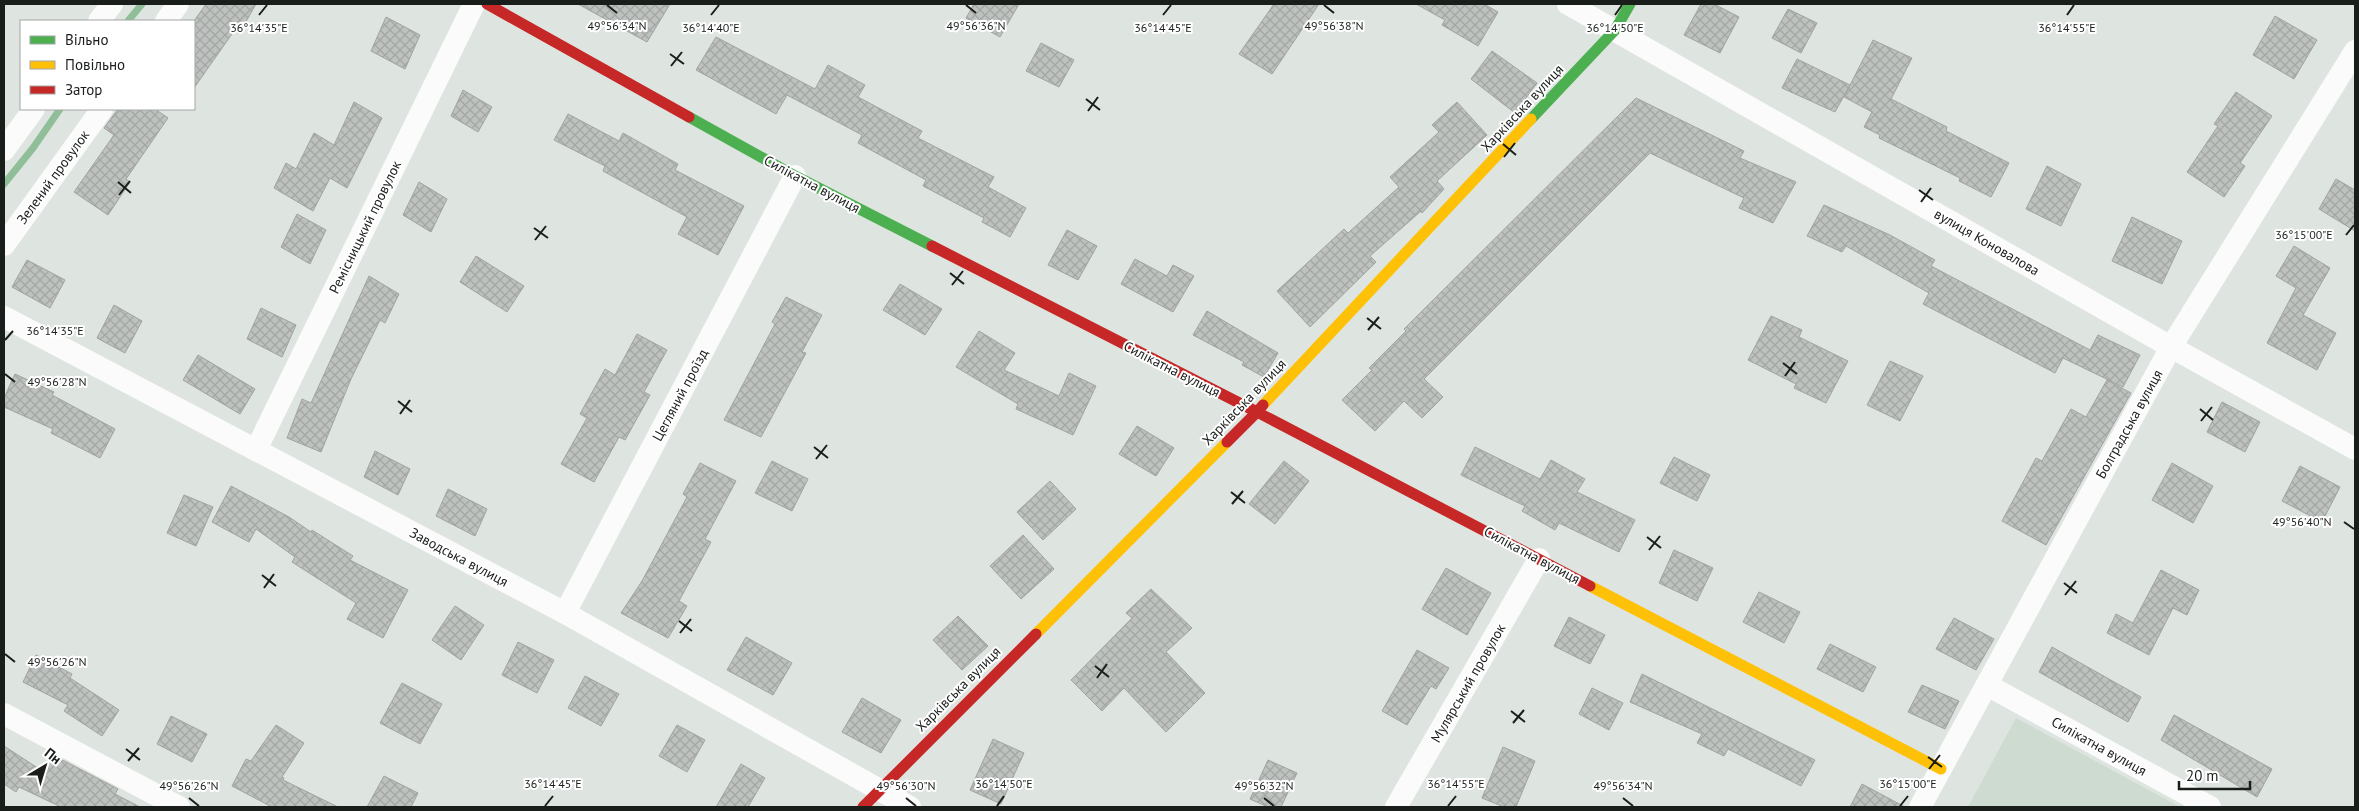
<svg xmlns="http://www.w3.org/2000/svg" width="2359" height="811" font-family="'PT Sans',sans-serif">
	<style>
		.built { fill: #cedbd0 }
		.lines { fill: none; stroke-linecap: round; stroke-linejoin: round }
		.stream { stroke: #8fbe98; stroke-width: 7 }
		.building { fill: url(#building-cross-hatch); stroke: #9fa4a0 }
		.street { stroke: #fafbfa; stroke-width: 22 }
		.fast { stroke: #4caf50; stroke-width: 11 }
		.slow { stroke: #ffc107; stroke-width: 11 }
		.jam { stroke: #c62828; stroke-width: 11 }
		.ticks { fill: none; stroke: #1a1e1b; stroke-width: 2 }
		.labels { text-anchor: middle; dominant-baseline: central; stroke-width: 4; stroke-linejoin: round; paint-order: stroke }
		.street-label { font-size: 14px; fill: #1a1e1b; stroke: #fff }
		.ticks-label { font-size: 12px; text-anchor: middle; fill: #1a1e1b; stroke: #fff; stroke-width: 4; stroke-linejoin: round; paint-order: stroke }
	</style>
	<defs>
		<pattern id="building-cross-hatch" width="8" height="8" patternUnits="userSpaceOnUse" patternTransform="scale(1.25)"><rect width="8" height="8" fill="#bec2bf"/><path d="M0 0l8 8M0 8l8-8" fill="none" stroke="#a3a6a4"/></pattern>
	</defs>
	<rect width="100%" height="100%" fill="#dee4df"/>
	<!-- built -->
	<polygon class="built" points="2016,718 2180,807 1968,807"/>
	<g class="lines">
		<!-- stream -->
		<g class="stream">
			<polyline points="128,21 142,4"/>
			<polyline points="4,184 33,148 60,109"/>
		</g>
	</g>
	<!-- building -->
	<g class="building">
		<polygon points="206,4 256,4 239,34 234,31 194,88 194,21"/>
		<polygon points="578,4 670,4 647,42"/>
		<polygon points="974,4 1019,4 1000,37 966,18"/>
		<polygon points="1274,4 1319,4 1272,74 1239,54"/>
		<polygon points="1416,4 1484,4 1498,12 1478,46 1442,25 1445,20"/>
		<polygon points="1701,4 1714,4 1739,17 1720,53 1684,35"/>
		<polygon points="1788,9 1817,23 1801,53 1772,38"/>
		<polygon points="2275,16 2317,40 2294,79 2253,55"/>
		<polygon points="386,17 420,35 405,69 371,51"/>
		<polygon points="716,37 815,89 828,65 865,85 858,97 922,131 918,138 994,177 988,187 1026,208 1010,237 982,222 984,218 923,186 926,180 858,143 862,135 787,95 776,114 696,70"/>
		<polygon points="1873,40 1912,58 1891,99 1947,127 1946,131 2009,163 1991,197 1959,181 1960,178 1879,138 1880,135 1864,127 1872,112 1844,97"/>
		<polygon points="1041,43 1074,60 1059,87 1026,71"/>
		<polygon points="1492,51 1537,83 1515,113 1471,79"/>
		<polygon points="1797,59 1850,85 1835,112 1782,88"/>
		<polygon points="463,90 492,107 478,132 451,116"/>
		<polygon points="2236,92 2272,116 2240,163 2245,166 2224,197 2187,172 2218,126 2214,124"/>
		<polygon points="1636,98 1744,151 1740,158 1796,182 1773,223 1739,208 1744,198 1650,153 1424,379 1443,397 1422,418 1404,401 1375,431 1342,400 1372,370 1369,368 1406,331 1404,329"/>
		<polygon points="354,102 382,118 347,188 330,178 313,211 274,188 286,163 296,169 314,133 334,145"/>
		<polygon points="1457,102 1487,135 1437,181 1444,189 1422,213 1421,211 1370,256 1376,262 1310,327 1277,291 1344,229 1348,233 1399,187 1390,177 1439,132 1432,125"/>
		<polygon points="118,109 155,109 168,118 126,179 130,182 108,215 74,192 114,135 104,128"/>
		<polygon points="568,114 619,141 623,133 678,164 675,170 744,206 718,255 678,234 687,217 603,171 605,166 554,140"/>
		<polygon points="2047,166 2081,184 2061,226 2026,209"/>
		<polygon points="2336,179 2355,190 2355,231 2319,209"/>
		<polygon points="419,182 447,199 431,232 403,215"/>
		<polygon points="1824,205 1890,235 1935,260 1931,266 2090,350 2098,335 2140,355 2123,387 2063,358 2055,373 1923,304 1929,293 1846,246 1842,252 1807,236"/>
		<polygon points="297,214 326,230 310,264 281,247"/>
		<polygon points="2132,217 2182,241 2162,284 2112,261"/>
		<polygon points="1067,230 1097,246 1078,280 1048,265"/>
		<polygon points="2294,246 2330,268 2303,315 2336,333 2317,370 2267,343 2296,288 2276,276"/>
		<polygon points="476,256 524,286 507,312 460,282"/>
		<polygon points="1135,259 1167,276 1173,265 1194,276 1173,312 1121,284"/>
		<polygon points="27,260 65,280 50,308 12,287"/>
		<polygon points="369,276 399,294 385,323 380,320 351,379 321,452 287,438 302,399 311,403"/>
		<polygon points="900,284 942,309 925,335 883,310"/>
		<polygon points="786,297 822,315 802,352 806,353 761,437 724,420 775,324 772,322"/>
		<polygon points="114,305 142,321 125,353 97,338"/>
		<polygon points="261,308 296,325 282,357 247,339"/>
		<polygon points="1207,311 1278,353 1264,377 1242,365 1244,362 1193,335"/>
		<polygon points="1771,316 1802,330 1799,337 1848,361 1826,403 1794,388 1796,384 1748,360"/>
		<polygon points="979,331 1015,353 1004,370 1059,396 1069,373 1096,386 1073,435 1016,409 1018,404 956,367"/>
		<polygon points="637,334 667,350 644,392 650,395 625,440 619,437 594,482 561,464 587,418 580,414 605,369 615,375"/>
		<polygon points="198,355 255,389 240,414 183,380"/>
		<polygon points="1890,361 1923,376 1900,421 1867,405"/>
		<polygon points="15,374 54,392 52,395 115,429 100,458 51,433 53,429 4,407 4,398"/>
		<polygon points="2107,380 2131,393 2046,545 2002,521 2036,458 2042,461 2071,409 2086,417"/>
		<polygon points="2222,402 2260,422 2245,452 2207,432"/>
		<polygon points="1137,426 1174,448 1156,476 1119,454"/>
		<polygon points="1475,447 1540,479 1551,460 1585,479 1577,492 1635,520 1619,552 1559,523 1555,530 1522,511 1525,506 1461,475"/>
		<polygon points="375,451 410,469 398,495 364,477"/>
		<polygon points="1674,457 1710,475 1697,501 1660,483"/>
		<polygon points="772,461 808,479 792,511 755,493"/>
		<polygon points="1284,461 1309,481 1275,524 1249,504"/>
		<polygon points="700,463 736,481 705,539 711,542 679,601 687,606 668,638 621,613 642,581 687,497 683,494"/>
		<polygon points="2172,463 2213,486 2193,523 2152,500"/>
		<polygon points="2300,466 2340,487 2322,522 2282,501"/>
		<polygon points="1050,481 1076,509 1043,540 1017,512"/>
		<polygon points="231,486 289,517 311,532 312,530 353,556 350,560 408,590 383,638 347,619 356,603 292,562 295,557 256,529 249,542 212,522"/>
		<polygon points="448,489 487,509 475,536 436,516"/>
		<polygon points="184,495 213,507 196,546 167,533"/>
		<polygon points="1023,535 1054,569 1021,599 990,566"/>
		<polygon points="1674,550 1713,568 1697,601 1659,583"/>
		<polygon points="1446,568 1491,593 1467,635 1422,609"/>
		<polygon points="2161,570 2199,590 2187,615 2173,608 2149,655 2107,633 2116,614 2133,623"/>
		<polygon points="1151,589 1192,628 1166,652 1205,693 1166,732 1124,688 1102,711 1071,680 1132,618 1126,613"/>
		<polygon points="1759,592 1800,612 1784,643 1743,622"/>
		<polygon points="455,606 484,625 461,660 432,640"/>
		<polygon points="958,616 988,646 962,670 933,640"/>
		<polygon points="1569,617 1605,635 1590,664 1554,646"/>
		<polygon points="1954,618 1994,639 1976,670 1936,649"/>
		<polygon points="746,637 792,663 773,695 727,670"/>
		<polygon points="518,642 554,660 537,693 502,675"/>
		<polygon points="1830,644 1876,667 1863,692 1817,669"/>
		<polygon points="2052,647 2141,697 2128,722 2039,672"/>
		<polygon points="1417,650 1449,668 1436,689 1431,686 1407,725 1382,711"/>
		<polygon points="36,655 72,674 70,678 119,710 102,736 64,711 68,705 23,682"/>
		<polygon points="1642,674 1815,760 1801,786 1728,749 1724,756 1697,743 1702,734 1630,702"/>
		<polygon points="585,676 619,694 601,726 568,708"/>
		<polygon points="402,683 442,704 420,744 380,723"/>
		<polygon points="1922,685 1959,701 1945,729 1908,712"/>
		<polygon points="1592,688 1623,703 1609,730 1579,714"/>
		<polygon points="862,698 901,720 881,753 842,732"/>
		<polygon points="2174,715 2272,769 2257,797 2161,740"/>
		<polygon points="171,716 207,734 192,762 157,744"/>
		<polygon points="276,725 304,743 282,777 284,778 283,780 338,807 272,807 232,786 246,759 251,761"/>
		<polygon points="677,725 705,740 687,772 659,756"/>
		<polygon points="993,739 1024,753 1001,804 970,790"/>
		<polygon points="4,746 44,772 53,755 118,789 115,794 140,807 61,807 19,787 16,792 4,784"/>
		<polygon points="1503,747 1535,761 1516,807 1504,807 1482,798"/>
		<polygon points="1268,760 1297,773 1281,807 1268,807 1250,799"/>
		<polygon points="741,764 765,778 748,807 716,807"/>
		<polygon points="384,776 418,793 411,807 367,807"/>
		<polygon points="1862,784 1905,807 1850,807"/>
	</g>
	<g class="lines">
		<!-- street -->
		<g class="street">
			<polyline points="1568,4 2171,347 2355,449"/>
			<polyline points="99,21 112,4"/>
			<polyline points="166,21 178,4"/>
			<polyline points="4,150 34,109"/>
			<polyline points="4,245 102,109"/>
			<polyline points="4,317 565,613 910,807"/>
			<polyline points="256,450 474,4"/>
			<polyline points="565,613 795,176"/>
			<polyline points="1987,685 2210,807"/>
			<polyline points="4,714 179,807"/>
			<polyline points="1396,807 1539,559"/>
			<polyline points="1920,807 2171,347 2355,51"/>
		</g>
		<!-- fast -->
		<g class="fast">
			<polyline points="689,117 795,176 932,246"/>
			<polyline points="1531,119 1615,30 1630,4"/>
		</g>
		<!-- slow -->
		<g class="slow">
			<polyline points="1263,405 1531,119"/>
			<polyline points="1590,586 1941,769"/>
			<polyline points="1036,634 1227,442"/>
		</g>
		<!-- jam -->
		<g class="jam">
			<polyline points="487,4 689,117"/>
			<polyline points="932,246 1257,412 1263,405"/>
			<polyline points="1227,442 1257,412 1590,586"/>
			<polyline points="863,807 1036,634"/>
		</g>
	</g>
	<!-- ticks -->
	<path class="ticks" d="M607,5l10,8M966,5l10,8M1324,5l10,8M259,15l8,-10M711,15l8,-10M1163,15l8,-10M1615,15l7,-10M2067,15l7,-10M670,54l14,10M671,66l11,-14M1086,99l14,11M1088,111l10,-14M1503,144l13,11M1504,157l11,-14M118,182l13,11M1919,190l14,10M119,195l11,-14M1921,202l10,-14M534,228l14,10M2346,235l8,-10M535,240l11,-14M950,273l14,11M952,285l11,-14M1367,318l14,11M1368,330l11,-13M5,340l8,-9M1783,363l14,11M5,374l10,8M1785,376l10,-14M398,401l14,11M2200,409l13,11M400,414l10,-14M2201,421l11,-14M814,447l14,11M816,459l11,-14M1231,492l14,11M1232,504l11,-13M2344,522l10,7M1647,537l14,11M1649,550l11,-14M262,575l14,11M2064,583l13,10M264,588l10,-14M2065,595l11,-14M679,621l13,10M680,633l11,-14M5,654l10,8M1095,666l14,11M1097,678l10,-14M1511,711l14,11M1513,723l11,-13M126,749l14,11M1928,757l14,10M128,761l11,-13M1929,769l11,-14M189,798l10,8M906,798l10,8M1264,798l10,8M1623,798l10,8M545,806l8,-10M997,806l7,-10M1448,806l8,-10M1900,806l8,-10"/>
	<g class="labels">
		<!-- street labels -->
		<g class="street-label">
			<text transform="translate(1522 108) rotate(-47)">Харківська вулиця</text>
			<text transform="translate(53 177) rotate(-54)">Зелений провулок</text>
			<text transform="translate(812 184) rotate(28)">Силікатна вулиця</text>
			<text transform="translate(365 227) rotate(-64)">Ремісницький провулок</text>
			<text transform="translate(1987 242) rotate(30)">вулиця Коновалова</text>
			<text transform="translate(1172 369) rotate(27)">Силікатна вулиця</text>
			<text transform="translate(680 395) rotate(-62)">Цегляний проїзд</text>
			<text transform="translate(1244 402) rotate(-46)">Харківська вулиця</text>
			<text transform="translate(2129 424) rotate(-61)">Болградська вулиця</text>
			<text transform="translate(1532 555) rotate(28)">Силікатна вулиця</text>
			<text transform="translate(459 557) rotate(28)">Заводська вулиця</text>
			<text transform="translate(1468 683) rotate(-60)">Мулярський провулок</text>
			<text transform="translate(958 689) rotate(-45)">Харківська вулиця</text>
			<text transform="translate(2099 746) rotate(29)">Силікатна вулиця</text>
		</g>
	</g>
	<g class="ticks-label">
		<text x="617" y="30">49°56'34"N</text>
		<text x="976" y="30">49°56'36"N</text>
		<text x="1334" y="30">49°56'38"N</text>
		<text x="711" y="32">36°14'40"E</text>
		<text x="1163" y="32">36°14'45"E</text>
		<text x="1615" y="32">36°14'50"E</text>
		<text x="2067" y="32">36°14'55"E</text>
		<text x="259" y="32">36°14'35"E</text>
		<text x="2304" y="239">36°15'00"E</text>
		<text x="55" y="335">36°14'35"E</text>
		<text x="57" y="386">49°56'28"N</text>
		<text x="2302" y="526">49°56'40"N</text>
		<text x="57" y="666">49°56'26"N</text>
		<text x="553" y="788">36°14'45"E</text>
		<text x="1004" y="788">36°14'50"E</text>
		<text x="1456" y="788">36°14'55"E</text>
		<text x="1908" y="788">36°15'00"E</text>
		<text x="189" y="790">49°56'26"N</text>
		<text x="906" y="790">49°56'30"N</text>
		<text x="1264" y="790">49°56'32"N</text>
		<text x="1623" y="790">49°56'34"N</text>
	</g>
	<!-- border -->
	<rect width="2359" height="811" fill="none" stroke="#1a1e1b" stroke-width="10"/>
	<!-- legend -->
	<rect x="20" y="20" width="175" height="90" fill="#ffffff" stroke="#a3a5a4"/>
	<rect x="30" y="36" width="25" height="8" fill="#4caf50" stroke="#a3a5a4"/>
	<text x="65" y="45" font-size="15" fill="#1a1e1b">Вільно</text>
	<rect x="30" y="61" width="25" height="8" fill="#ffc107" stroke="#a3a5a4"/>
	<text x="65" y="70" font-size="15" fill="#1a1e1b">Повільно</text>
	<rect x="30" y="86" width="25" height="8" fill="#c62828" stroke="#a3a5a4"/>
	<text x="65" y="95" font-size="15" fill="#1a1e1b">Затор</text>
	<!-- north arrow -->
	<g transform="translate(45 766) rotate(38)" stroke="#ffffff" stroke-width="4" paint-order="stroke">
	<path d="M0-4L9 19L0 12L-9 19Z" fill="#1a1e1b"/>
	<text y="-8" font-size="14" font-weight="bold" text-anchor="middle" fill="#1a1e1b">Пн</text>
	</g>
	<!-- scale -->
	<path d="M2179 781v8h71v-8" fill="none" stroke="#1a1e1b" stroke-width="2.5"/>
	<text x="2186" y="781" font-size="15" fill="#1a1e1b" stroke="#ffffff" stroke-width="4" paint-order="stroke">20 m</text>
</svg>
